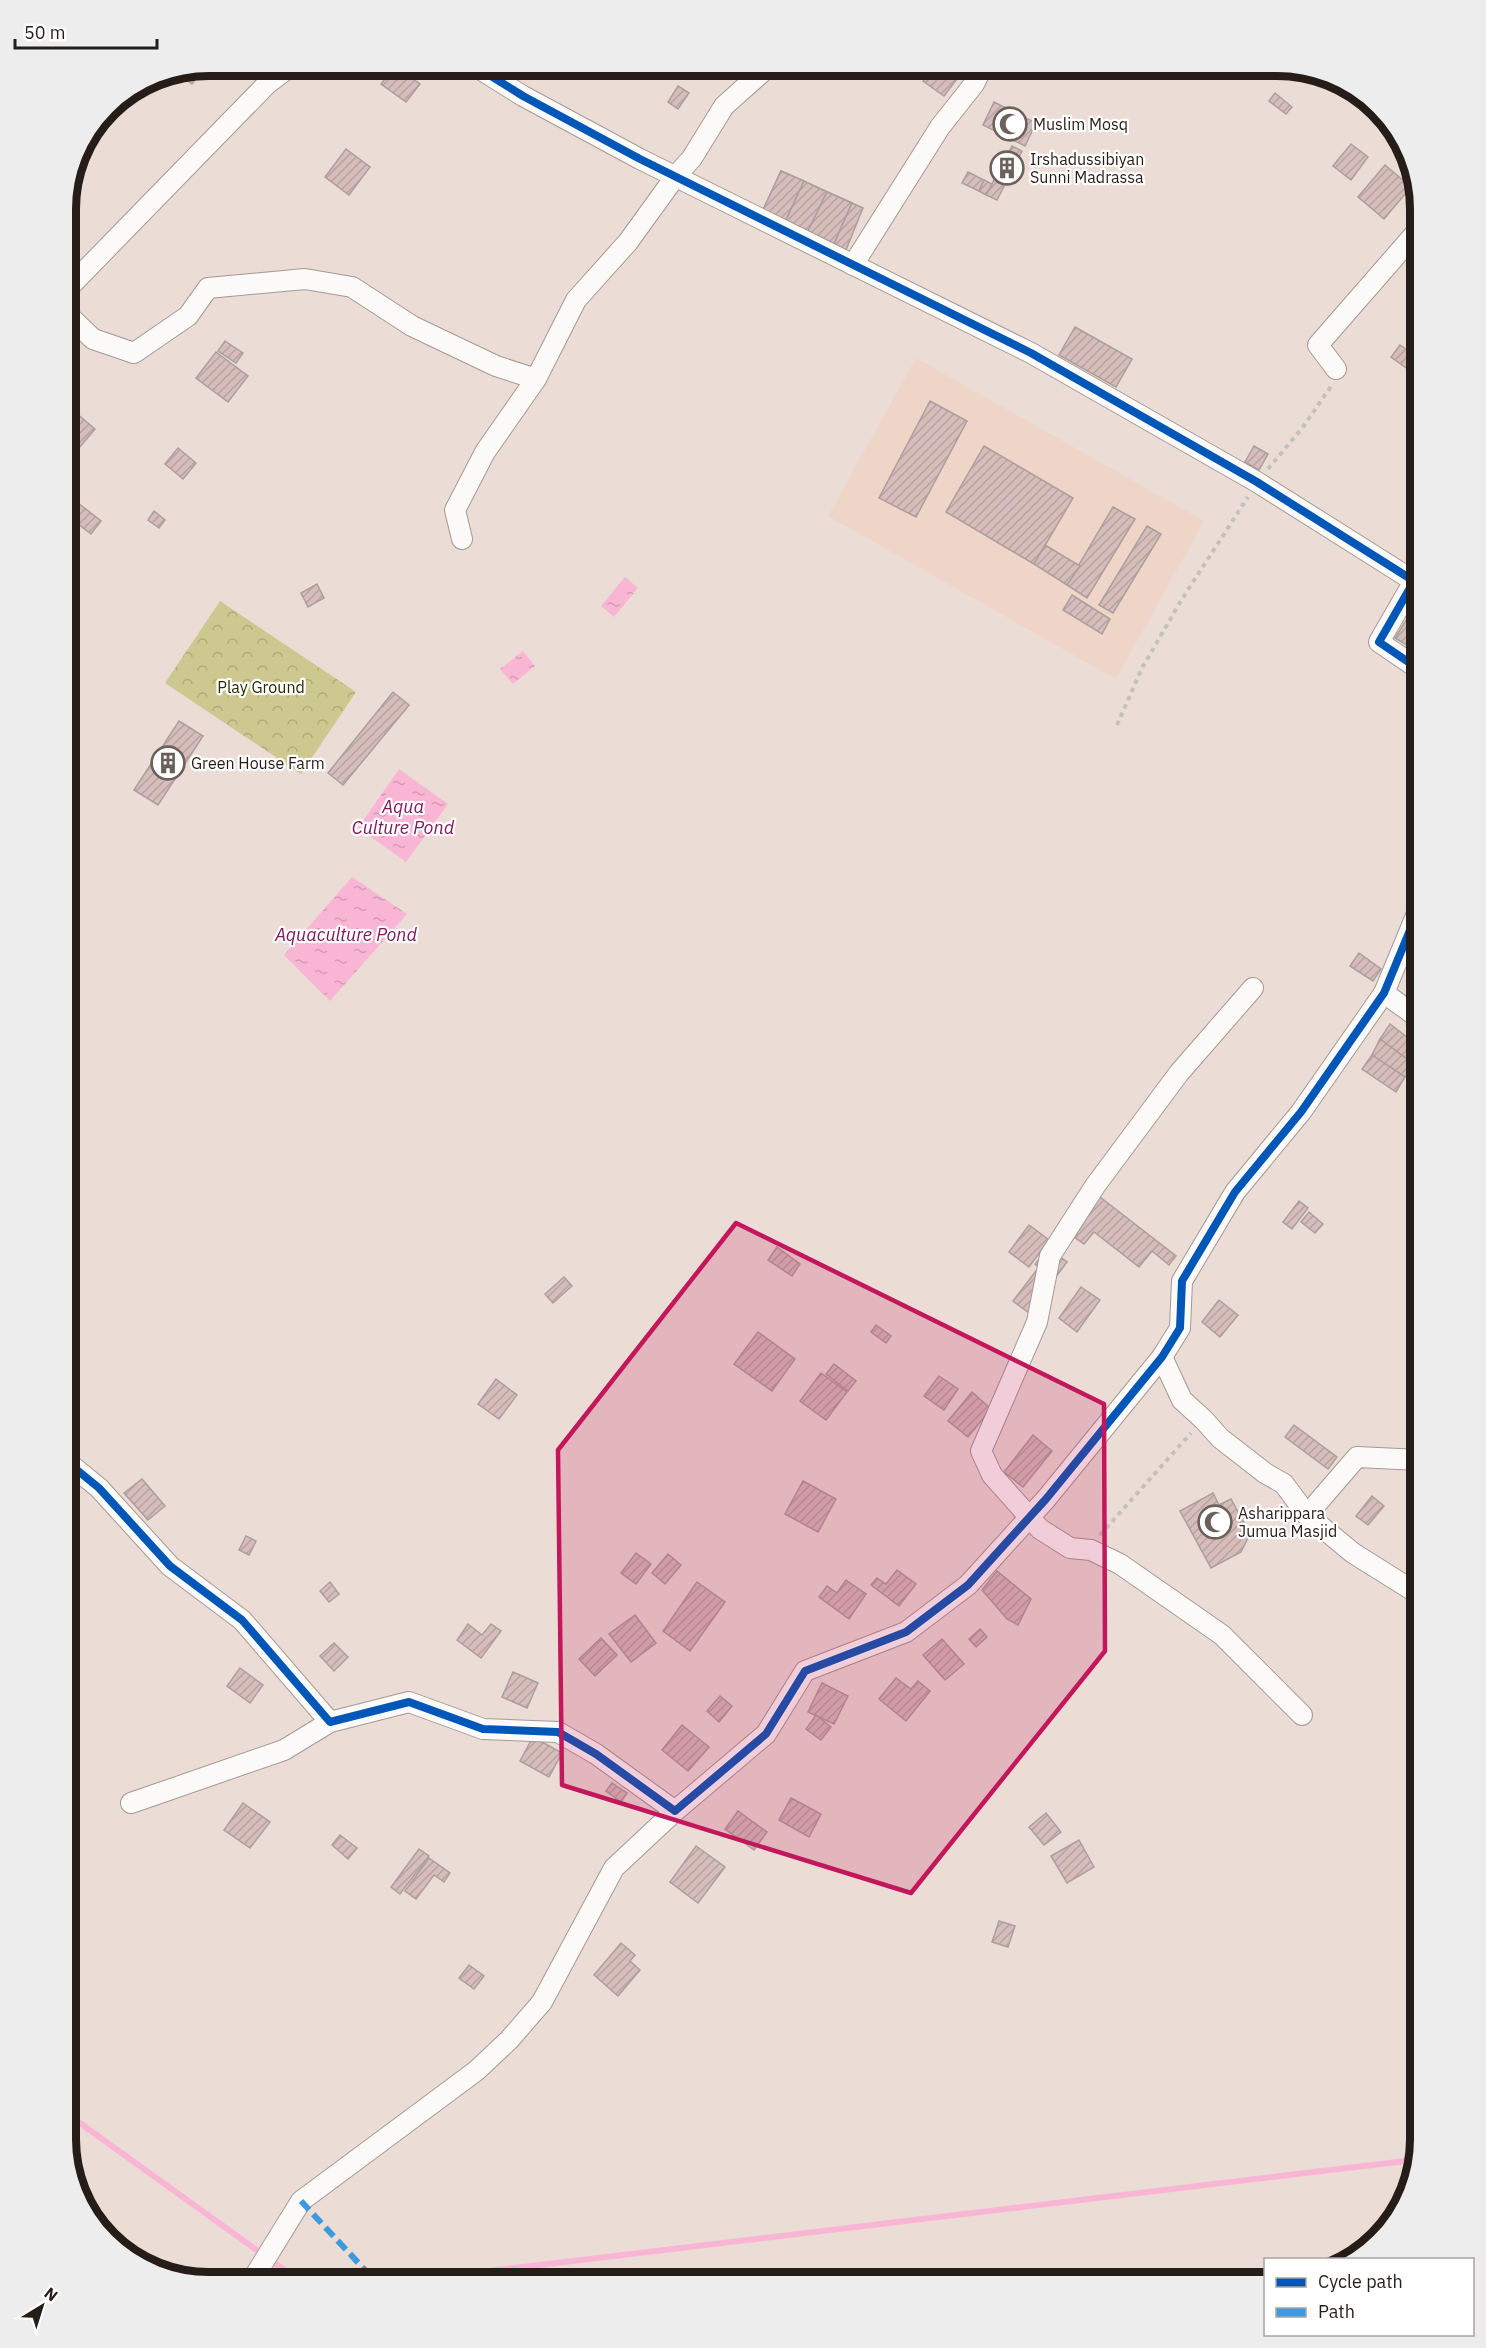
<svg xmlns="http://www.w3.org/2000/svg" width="1486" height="2348" font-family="'IBM Plex Sans',sans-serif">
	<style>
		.built { fill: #eed5c8 }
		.forest { fill: url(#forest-crowns) }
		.water { fill: url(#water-ripples) }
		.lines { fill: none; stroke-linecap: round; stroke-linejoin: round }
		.stream { stroke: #f9b5d4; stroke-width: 6 }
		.building { fill: url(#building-hatch); stroke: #ab9f9c; stroke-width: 1.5 }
		.minor-casing { stroke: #a49994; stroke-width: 22 }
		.path { stroke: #c4c0be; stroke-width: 4; stroke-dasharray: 4.5 4.5; stroke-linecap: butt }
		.minor { stroke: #fcfaf9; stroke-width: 20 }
		.quiet { stroke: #3c9bdf; stroke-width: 6; stroke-dasharray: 12 6; stroke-linecap: butt }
		.cycleway-casing { stroke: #fff; stroke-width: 11 }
		.cycleway { stroke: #0057b8; stroke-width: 8 }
		.marked { fill: #c2185b; fill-opacity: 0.2; stroke: #c2185b; stroke-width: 4.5; stroke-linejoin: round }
		.labels { text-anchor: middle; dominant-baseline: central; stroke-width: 4.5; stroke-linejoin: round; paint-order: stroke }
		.poi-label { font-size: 16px; fill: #261c18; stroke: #fff; text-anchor: start }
		.park-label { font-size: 16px; fill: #2c2c01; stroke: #fff }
		.water-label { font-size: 18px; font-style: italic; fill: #80195a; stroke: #fff }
		.rim { fill: none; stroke: #261c18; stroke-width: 8 }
	</style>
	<defs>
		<pattern id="forest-crowns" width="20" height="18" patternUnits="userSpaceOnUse" patternTransform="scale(1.5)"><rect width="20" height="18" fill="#cdc890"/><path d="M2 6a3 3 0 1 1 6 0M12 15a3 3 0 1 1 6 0" fill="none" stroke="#b0ab7b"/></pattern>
		<pattern id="water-ripples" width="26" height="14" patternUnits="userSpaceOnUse" patternTransform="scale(1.5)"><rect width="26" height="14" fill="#f9b5d4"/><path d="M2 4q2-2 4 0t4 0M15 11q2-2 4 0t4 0" fill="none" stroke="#d59bb5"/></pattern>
		<pattern id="building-hatch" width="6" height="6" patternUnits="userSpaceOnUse" patternTransform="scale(1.5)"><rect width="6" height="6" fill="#d6bdba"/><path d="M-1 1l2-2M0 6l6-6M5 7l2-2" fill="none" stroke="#b8a29f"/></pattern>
	</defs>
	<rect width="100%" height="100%" fill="#ebddd5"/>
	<!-- built -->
	<polygon class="built" points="916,358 1204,521 1116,679 828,516"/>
	<!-- forest -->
	<polygon class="forest" points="220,601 356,692 301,774 165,683"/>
	<!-- water -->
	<g class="water">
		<polygon points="625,577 638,588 614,617 601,606"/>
		<polygon points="523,651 535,666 513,684 500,669"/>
		<polygon points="399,769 448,804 406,862 358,828"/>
		<polygon points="352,877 407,914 330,1001 284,955"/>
	</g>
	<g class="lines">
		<!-- stream -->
		<g class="stream">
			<polyline points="66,2113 301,2282"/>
			<polyline points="397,2282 1414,2160"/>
		</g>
	</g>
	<!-- building -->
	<g class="building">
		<polygon points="395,66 420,84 406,102 381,84"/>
		<polygon points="528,66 546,66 550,69 545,79 526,69"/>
		<polygon points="934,66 947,66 960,75 944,96 923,81"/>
		<polygon points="204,67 192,84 176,73"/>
		<polygon points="678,86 689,93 678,109 668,102"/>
		<polygon points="1275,93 1292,107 1286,114 1269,101"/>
		<polygon points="994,102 1036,123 1025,146 983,125"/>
		<polygon points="1351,144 1368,157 1351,180 1333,166"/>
		<polygon points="1012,146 1022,151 997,200 986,195"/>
		<polygon points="346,149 370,167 349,195 325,177"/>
		<polygon points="1385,165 1411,187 1384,219 1358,197"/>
		<polygon points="781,171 852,203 834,244 763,210"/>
		<polygon points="781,171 804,181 786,220 763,210"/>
		<polygon points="968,172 984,180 979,191 962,183"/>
		<polygon points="984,180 992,184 986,195 979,191"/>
		<polygon points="804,181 827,192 808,231 786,220"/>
		<polygon points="827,192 852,203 834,244 808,231"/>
		<polygon points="852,203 863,208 846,250 834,244"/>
		<polygon points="1075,327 1132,359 1116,387 1059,355"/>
		<polygon points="225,341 243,353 236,363 218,351"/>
		<polygon points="1400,345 1418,357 1409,370 1391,357"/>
		<polygon points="216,352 248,376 228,402 196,378"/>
		<polygon points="930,401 967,421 916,517 879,498"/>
		<polygon points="75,412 95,429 79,448 66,437 66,423"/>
		<polygon points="984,446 1073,498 1034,564 946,512"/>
		<polygon points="1254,446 1268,454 1259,470 1245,462"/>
		<polygon points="178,448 196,463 183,479 165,464"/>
		<polygon points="78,503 101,521 91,534 68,516"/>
		<polygon points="1113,507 1135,519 1087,598 1067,585"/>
		<polygon points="154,511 165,520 159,528 148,520"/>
		<polygon points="1147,526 1161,534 1113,613 1099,605"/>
		<polygon points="1045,545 1080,566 1067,585 1034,564"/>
		<polygon points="317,584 324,598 308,607 301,593"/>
		<polygon points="1072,595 1110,619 1102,634 1063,610"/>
		<polygon points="1410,614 1420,620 1420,630 1410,647 1395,638"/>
		<polygon points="1419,635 1420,635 1420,656 1410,647"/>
		<polygon points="393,692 409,705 343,785 328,773"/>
		<polygon points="179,721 203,736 158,805 134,790"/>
		<polygon points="66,776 78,786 66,799"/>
		<polygon points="1420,781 1420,805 1408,796"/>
		<polygon points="1359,953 1381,969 1373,981 1350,966"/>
		<polygon points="1390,1024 1420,1047 1420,1058 1415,1065 1380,1039"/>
		<polygon points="1380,1039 1415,1065 1405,1077 1372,1055"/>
		<polygon points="1372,1055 1405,1077 1396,1092 1362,1069"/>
		<polygon points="1100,1197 1176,1256 1169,1265 1152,1251 1139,1267 1094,1232 1084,1244 1074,1237 1083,1224 1080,1222"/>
		<polygon points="1299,1201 1308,1208 1292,1229 1283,1222"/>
		<polygon points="1309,1212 1323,1224 1315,1233 1301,1222"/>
		<polygon points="1029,1225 1049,1240 1029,1267 1009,1252"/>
		<polygon points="777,1247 800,1264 792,1276 768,1260"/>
		<polygon points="1048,1248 1067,1262 1029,1313 1013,1301 1039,1267 1035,1264"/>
		<polygon points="564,1277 572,1286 553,1303 545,1294"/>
		<polygon points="1081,1287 1100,1300 1077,1332 1059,1318"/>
		<polygon points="1219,1300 1238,1315 1220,1337 1202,1322"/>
		<polygon points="876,1325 891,1336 886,1343 871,1332"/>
		<polygon points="758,1332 795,1359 772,1391 734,1364"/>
		<polygon points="834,1364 856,1381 848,1391 826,1374"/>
		<polygon points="821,1373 847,1392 826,1420 800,1401"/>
		<polygon points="939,1376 958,1389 944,1410 924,1396"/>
		<polygon points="496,1379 517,1395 499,1419 478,1404"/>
		<polygon points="972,1392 991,1409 968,1437 948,1421"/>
		<polygon points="1294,1425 1337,1457 1328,1469 1285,1437"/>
		<polygon points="1033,1435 1052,1451 1023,1487 1004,1472"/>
		<polygon points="142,1479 165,1506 148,1520 124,1493"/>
		<polygon points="803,1481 836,1499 818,1532 785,1514"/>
		<polygon points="1213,1493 1219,1505 1231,1499 1250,1534 1241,1552 1211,1568 1180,1511"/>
		<polygon points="1372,1496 1384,1506 1368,1525 1356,1516"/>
		<polygon points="246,1536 256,1541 249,1555 239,1550"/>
		<polygon points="636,1553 651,1564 636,1584 621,1573"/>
		<polygon points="668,1554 681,1565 665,1584 652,1573"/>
		<polygon points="897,1570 916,1584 899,1606 871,1585 877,1578 886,1584"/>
		<polygon points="997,1571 1031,1599 1018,1625 1007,1619 982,1590"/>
		<polygon points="846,1580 866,1594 849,1619 819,1597 827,1586 837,1593"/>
		<polygon points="330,1582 339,1594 329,1602 320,1591"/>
		<polygon points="697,1582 725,1602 690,1651 663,1631"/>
		<polygon points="635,1615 656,1643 631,1662 609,1634"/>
		<polygon points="468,1624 482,1635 491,1624 501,1631 481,1658 457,1640"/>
		<polygon points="980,1629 987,1637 976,1647 969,1639"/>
		<polygon points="601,1638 617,1655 595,1676 579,1659"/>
		<polygon points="942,1639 964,1664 945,1680 923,1655"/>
		<polygon points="334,1643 348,1657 334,1671 320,1656"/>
		<polygon points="240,1668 263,1685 250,1703 227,1686"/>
		<polygon points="513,1672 538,1683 527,1708 502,1697"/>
		<polygon points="896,1678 911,1689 918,1681 930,1691 906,1721 879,1699"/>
		<polygon points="822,1683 848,1696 834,1724 808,1712"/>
		<polygon points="720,1696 732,1706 719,1722 707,1711"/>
		<polygon points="816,1715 831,1727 821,1740 806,1729"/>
		<polygon points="682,1725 709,1747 688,1771 662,1750"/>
		<polygon points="533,1737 562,1753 549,1777 520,1761"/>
		<polygon points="612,1783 627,1793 621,1802 606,1791"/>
		<polygon points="791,1798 821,1814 809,1837 779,1820"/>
		<polygon points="243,1803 270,1822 250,1848 224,1830"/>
		<polygon points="738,1811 767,1832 754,1850 725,1829"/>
		<polygon points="1046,1813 1061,1832 1044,1845 1029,1827"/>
		<polygon points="340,1835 357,1848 348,1859 332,1845"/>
		<polygon points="1079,1840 1094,1867 1067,1883 1051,1856"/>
		<polygon points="696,1846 725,1867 698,1903 670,1882"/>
		<polygon points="419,1849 429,1856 400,1894 391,1887"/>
		<polygon points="429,1858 450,1873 444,1882 434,1875 416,1899 405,1891"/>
		<polygon points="999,1921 1015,1926 1008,1947 992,1942"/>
		<polygon points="621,1943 635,1955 630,1961 640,1970 618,1996 594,1975"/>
		<polygon points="469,1965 484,1976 474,1989 459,1978"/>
	</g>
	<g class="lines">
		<defs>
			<g id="minor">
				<polyline points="475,66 523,96 640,159 1031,353 1257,482 1414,581 1379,642 1420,670"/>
				<polyline points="853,265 940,127 974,84 983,66"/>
				<polyline points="66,281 73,283 267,84 291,66"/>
				<polyline points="66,313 93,339 134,353 188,316 208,288 305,279 352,287 412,326 496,366 536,379"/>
				<polyline points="1336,369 1318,345 1420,228"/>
				<polyline points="462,539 455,510 485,452 536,379 576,300 628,242 675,177 692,158 724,106 769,66"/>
				<polyline points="1253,988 1179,1073 1095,1186 1050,1256 1037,1322 981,1451 992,1475 1040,1529 1070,1548 1091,1550 1120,1564 1222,1635 1302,1715"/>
				<polyline points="1384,993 1420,1019"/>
				<polyline points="1162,1357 1182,1400 1204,1420 1220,1438 1265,1473 1284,1484 1307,1515 1353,1553 1420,1595"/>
				<polyline points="66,1461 99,1488 170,1566 242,1620 330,1722 409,1702 483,1729 558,1732 596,1754 675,1811 766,1734 805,1671 906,1632 968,1585 1046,1499 1162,1357 1180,1328 1182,1281 1235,1192 1301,1112 1384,993 1420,906"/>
				<polyline points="1307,1515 1357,1457 1420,1460"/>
				<polyline points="131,1803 284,1750 330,1722"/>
				<polyline points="251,2282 301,2201 476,2071 509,2040 542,2002 614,1868 675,1811"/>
			</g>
		</defs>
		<!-- minor casing -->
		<use href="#minor" class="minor-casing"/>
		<!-- path -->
		<g class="path">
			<polyline points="1268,469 1303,427 1332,385"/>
			<polyline points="1117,725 1142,668 1182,599 1248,497"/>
			<polyline points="1100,1535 1191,1433"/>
		</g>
		<!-- minor -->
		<use href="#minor" class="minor"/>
		<!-- quiet -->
		<polyline class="quiet" points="301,2201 376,2282"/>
		<defs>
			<g id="cycleway">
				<polyline points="475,66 523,96 640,159 1031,353 1257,482 1414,581 1379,642 1420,670"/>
				<polyline points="66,1461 99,1488 170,1566 242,1620 330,1722 409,1702 483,1729 558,1732 596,1754 675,1811 766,1734 805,1671 906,1632 968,1585 1046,1499 1162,1357 1180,1328 1182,1281 1235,1192 1301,1112 1384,993 1420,906"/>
			</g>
		</defs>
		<!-- cycleway casing -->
		<use href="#cycleway" class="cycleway-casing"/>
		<!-- cycleway -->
		<use href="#cycleway" class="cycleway"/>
	</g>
	<!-- marked area -->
	<path class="marked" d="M736,1223l368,181 1,247 -194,242 -349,-108 -4,-335z"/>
	<!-- icons -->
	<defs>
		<symbol id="mosque-ring" viewBox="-11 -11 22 22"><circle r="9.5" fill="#fff" stroke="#6b605a" stroke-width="1.5"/><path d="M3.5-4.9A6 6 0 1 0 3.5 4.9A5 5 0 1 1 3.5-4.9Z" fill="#6b605a"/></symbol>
		<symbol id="building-ring" viewBox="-11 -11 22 22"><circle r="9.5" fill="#fff" stroke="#6b605a" stroke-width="1.5"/><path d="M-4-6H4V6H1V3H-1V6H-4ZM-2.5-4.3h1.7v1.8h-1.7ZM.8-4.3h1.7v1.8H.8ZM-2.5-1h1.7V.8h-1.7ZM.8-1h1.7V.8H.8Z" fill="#6b605a"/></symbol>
	</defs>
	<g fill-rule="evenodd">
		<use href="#mosque-ring" x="991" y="105" width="38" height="38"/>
		<use href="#building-ring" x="988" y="149" width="38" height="38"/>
		<use href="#building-ring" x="149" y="744" width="38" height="38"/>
		<use href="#mosque-ring" x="1196" y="1503" width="38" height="38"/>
	</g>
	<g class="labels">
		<!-- poi labels -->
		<g class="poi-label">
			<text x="1033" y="124">Muslim Mosq</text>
			<text x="1030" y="159">Irshadussibiyan<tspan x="1030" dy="18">Sunni Madrassa</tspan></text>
			<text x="191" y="763">Green House Farm</text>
			<text x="1238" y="1513">Asharippara<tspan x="1238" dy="18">Jumua Masjid</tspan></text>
		</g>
		<!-- park labels -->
		<g class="park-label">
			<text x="261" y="687">Play Ground</text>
		</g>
		<!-- water labels -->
		<g class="water-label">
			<text x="403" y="806">Aqua<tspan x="403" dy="21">Culture Pond</tspan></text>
			<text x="346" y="934">Aquaculture Pond</text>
		</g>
	</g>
	<!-- crop -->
	<path d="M0 0H1486V2348H0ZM209 76H1277A133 133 0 0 1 1410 209V2139A133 133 0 0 1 1277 2272H209A133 133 0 0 1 76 2139V209A133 133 0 0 1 209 76Z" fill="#eeeded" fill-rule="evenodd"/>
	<path class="rim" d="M209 76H1277A133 133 0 0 1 1410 209V2139A133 133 0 0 1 1277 2272H209A133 133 0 0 1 76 2139V209A133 133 0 0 1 209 76Z"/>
	<!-- legend -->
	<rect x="1264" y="2258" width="210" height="78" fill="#ffffff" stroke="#a8a4a3" stroke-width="1.5"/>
	<rect x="1276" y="2278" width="30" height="9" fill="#0057b8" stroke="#a8a4a3" stroke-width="1.5"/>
	<text x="1318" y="2288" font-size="18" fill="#261c18">Cycle path</text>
	<rect x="1276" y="2308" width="30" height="9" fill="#3c9bdf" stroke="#a8a4a3" stroke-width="1.5"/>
	<text x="1318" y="2318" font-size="18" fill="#261c18">Path</text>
	<!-- north arrow -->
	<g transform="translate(42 2306) rotate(38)" stroke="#ffffff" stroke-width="4.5" paint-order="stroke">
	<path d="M0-4.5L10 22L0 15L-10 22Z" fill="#261c18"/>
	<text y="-9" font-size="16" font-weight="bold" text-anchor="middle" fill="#261c18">N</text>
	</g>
	<!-- scale -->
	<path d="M15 39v9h142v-9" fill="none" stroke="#261c18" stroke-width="3"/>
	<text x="24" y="39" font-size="18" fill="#261c18" stroke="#ffffff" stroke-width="4.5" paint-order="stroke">50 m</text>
</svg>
